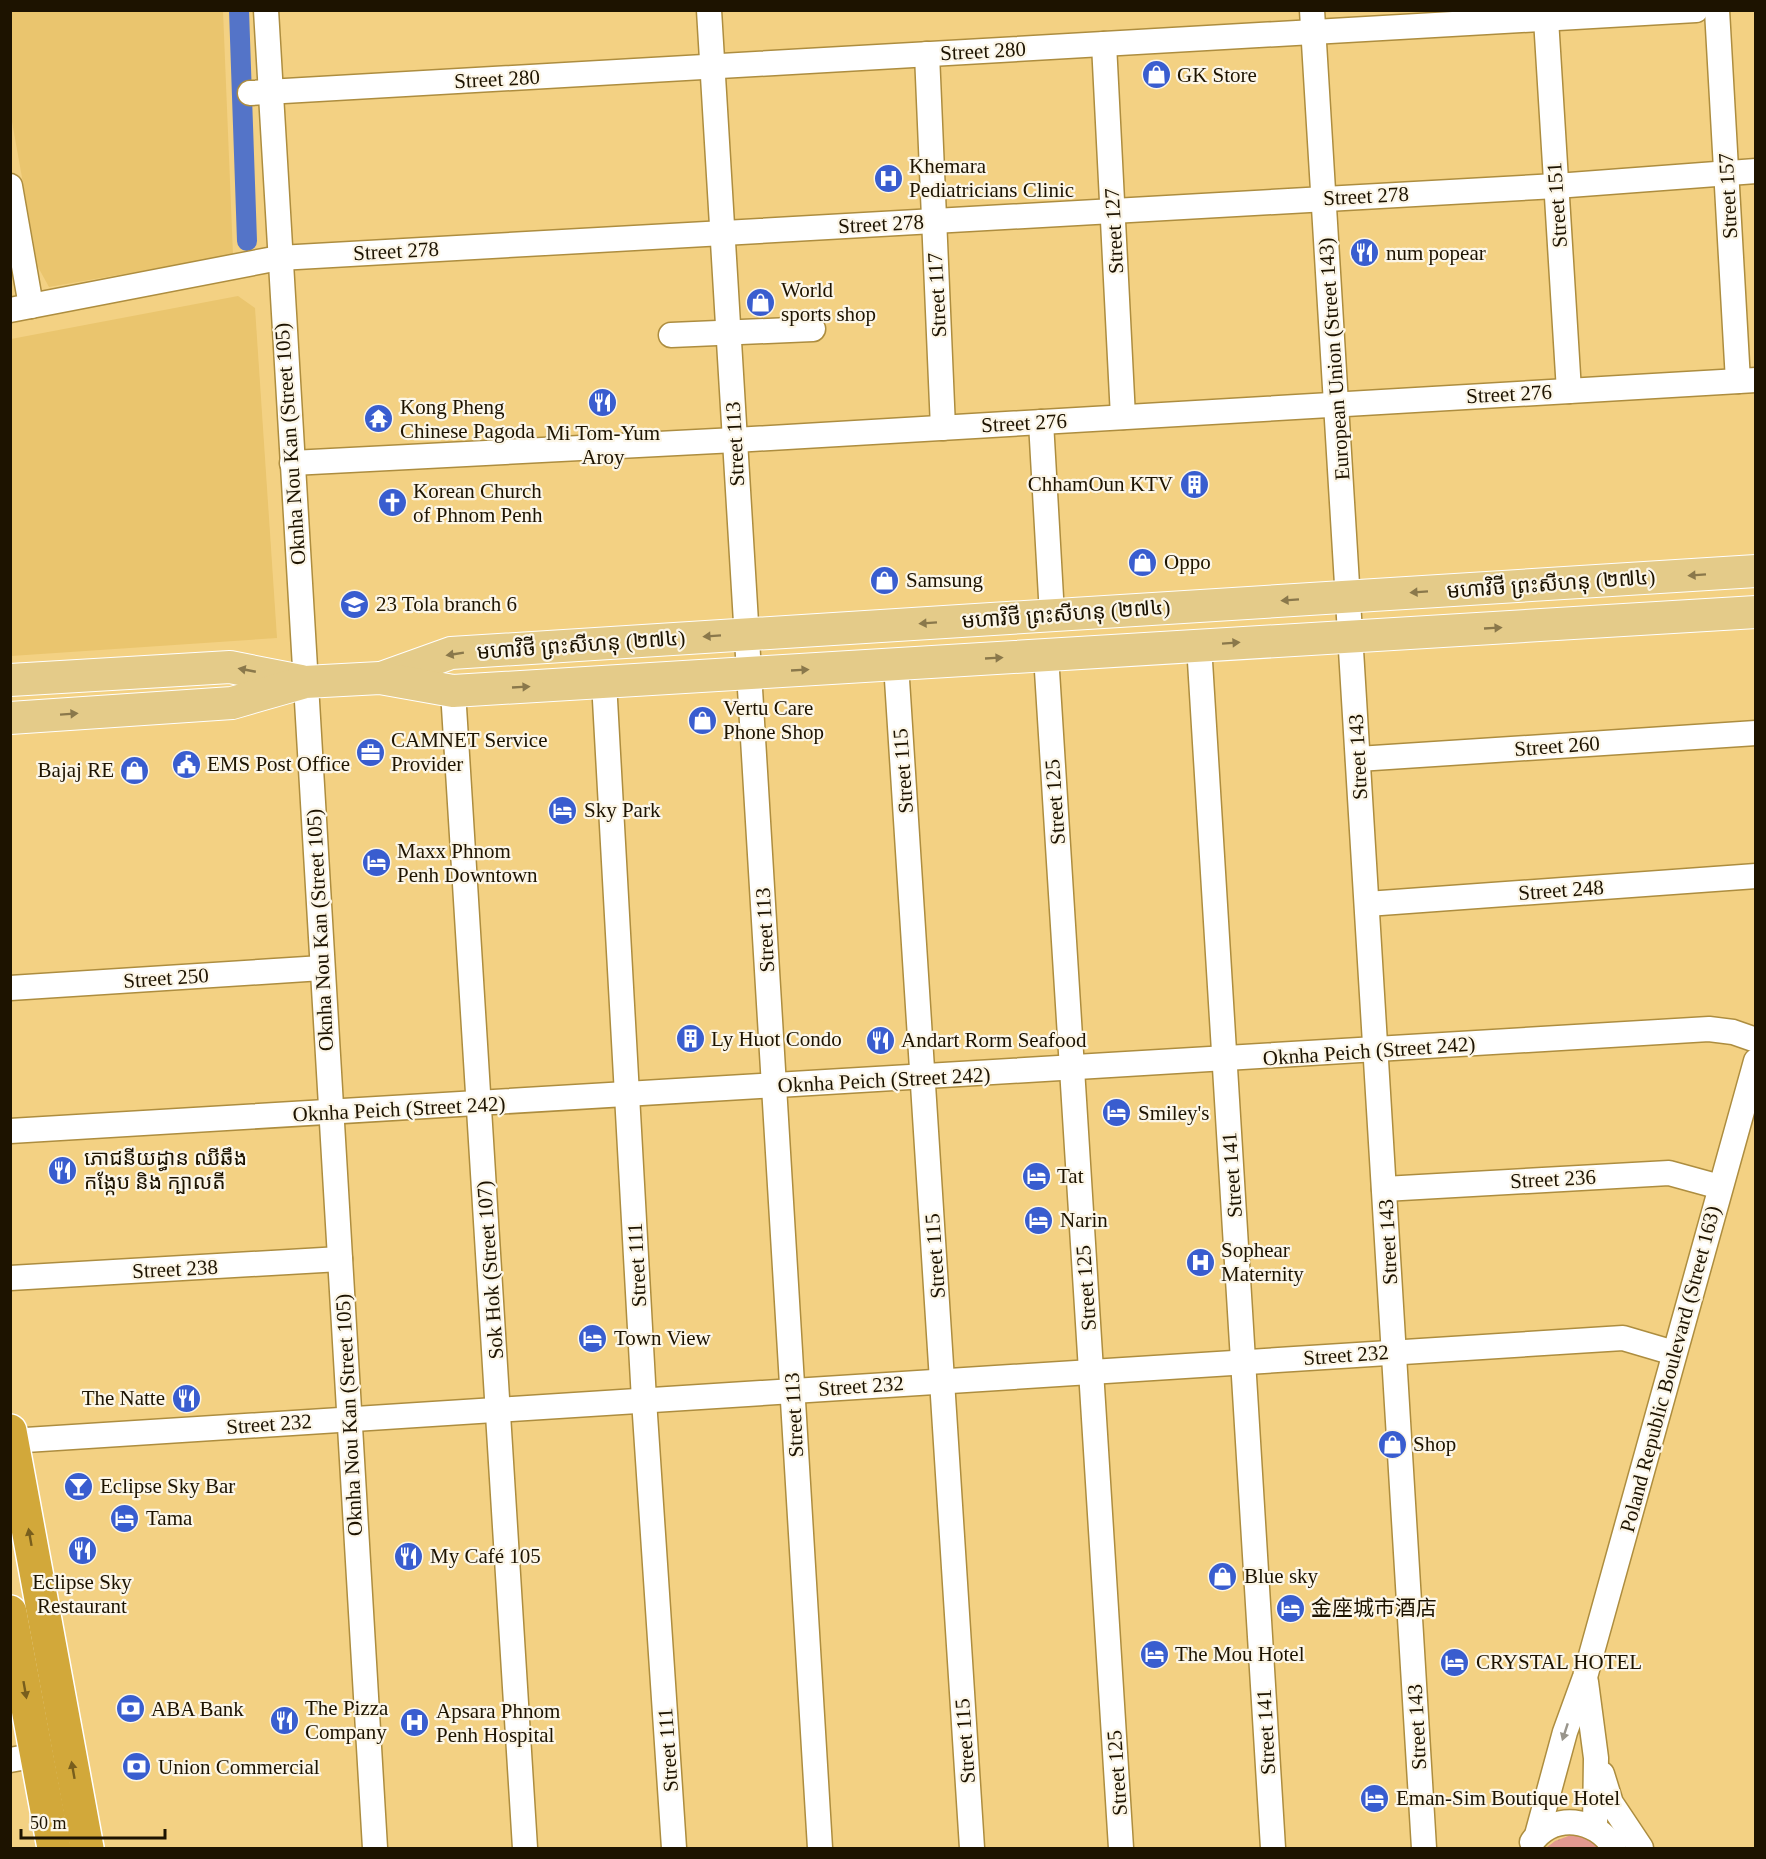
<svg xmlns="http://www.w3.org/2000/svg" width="1766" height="1859" font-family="'Times New Roman','Noto Sans SC','Noto Sans Khmer',serif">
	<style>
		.built { fill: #eac56e }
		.grass { fill: url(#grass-tufts) }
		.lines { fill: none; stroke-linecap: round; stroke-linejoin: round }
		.canal { stroke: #5474c8; stroke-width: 20 }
		.minor-casing { stroke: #ad8d3f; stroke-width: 27 }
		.major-casing { stroke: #fff; stroke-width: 34 }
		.highway-casing { stroke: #fff; stroke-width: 36 }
		.minor { stroke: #fff; stroke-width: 24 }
		.major { stroke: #e4cb89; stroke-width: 32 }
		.highway { stroke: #d2a83a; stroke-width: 33 }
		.oneway { fill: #8a784b }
		.oneway2 { fill: #785e1d }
		.oneway3 { fill: #99958c }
		.labels { text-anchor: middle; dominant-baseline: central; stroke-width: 4.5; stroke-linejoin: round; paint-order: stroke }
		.street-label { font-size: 21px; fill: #1d1300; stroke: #fcf6e7 }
		.poi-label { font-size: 21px; fill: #1d1300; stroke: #fcf6e7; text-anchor: start }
	</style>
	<defs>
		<pattern id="grass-tufts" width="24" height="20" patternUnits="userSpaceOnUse" patternTransform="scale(1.5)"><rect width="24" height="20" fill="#e39990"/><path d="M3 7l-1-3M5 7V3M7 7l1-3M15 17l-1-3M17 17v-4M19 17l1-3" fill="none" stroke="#c2837a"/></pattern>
	</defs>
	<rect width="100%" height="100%" fill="#f3d183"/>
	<!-- built -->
	<g class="built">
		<polygon points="10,11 223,11 233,255 49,287 38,267 11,116"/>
		<polygon points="238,296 255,308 277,638 11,656 11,339"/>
	</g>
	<!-- grass -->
	<polygon class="grass" points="1571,1835 1588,1837 1605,1848 1546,1848 1555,1841"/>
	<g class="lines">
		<!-- canal -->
		<polyline class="canal" points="239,10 247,241"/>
		<defs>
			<g id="minor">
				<polyline points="266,10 375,1848"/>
				<polyline points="709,10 820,1848"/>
				<polyline points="1312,10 1424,1848"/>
				<polyline points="1717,10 1738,381"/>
				<polyline points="1546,19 1569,391"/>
				<polyline points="1104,44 1123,417"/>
				<polyline points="927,54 943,428"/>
				<polyline points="250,93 1696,10"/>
				<polyline points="10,186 31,306"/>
				<polyline points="10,310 279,258 1556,186 1756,171"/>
				<polyline points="671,335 813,329"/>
				<polyline points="1041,422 1052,615"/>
				<polyline points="292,463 735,440 1756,380"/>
				<polyline points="1199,645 1273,1848"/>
				<polyline points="1046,655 1121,1848"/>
				<polyline points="896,664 972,1848"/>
				<polyline points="604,682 644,1400 674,1848"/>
				<polyline points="453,691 525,1848"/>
				<polyline points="1358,759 1756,733"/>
				<polyline points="1367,904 1756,876"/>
				<polyline points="10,988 322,968"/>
				<polyline points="10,1131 1709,1029 1733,1032 1756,1040"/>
				<polyline points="1384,1189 1669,1173 1720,1187"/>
				<polyline points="10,1278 340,1259"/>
				<polyline points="10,1441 1623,1338 1674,1353"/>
				<polyline points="1586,1682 1596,1758 1595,1828"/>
				<polyline points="10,1760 37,1755"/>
				<polyline points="1602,1774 1611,1803 1641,1848"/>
				<polyline points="1537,1835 1565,1732 1585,1677 1756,1061"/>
				<path d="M1532,1842c22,-30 64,-24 82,6"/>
			</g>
			<g id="major">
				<polyline points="384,677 451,653 1756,571"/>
				<polyline points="10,680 230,667 301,681"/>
				<polyline points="10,718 232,703 305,682 380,678 453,691 1756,612"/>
			</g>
			<g id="highway">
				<polyline points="10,1431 87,1848"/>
				<polyline points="10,1612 54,1848"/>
			</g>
		</defs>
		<!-- minor casing -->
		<use href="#minor" class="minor-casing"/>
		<!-- major casing -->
		<use href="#major" class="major-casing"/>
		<!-- highway casing -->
		<use href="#highway" class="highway-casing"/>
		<!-- minor -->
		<use href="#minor" class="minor"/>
		<!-- major -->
		<use href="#major" class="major"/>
		<!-- highway -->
		<use href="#highway" class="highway"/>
	</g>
	<!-- one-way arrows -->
	<defs><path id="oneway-solid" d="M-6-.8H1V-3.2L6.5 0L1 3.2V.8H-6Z" transform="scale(1.5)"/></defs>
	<g class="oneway">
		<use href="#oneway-solid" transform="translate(1697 575) rotate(176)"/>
		<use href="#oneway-solid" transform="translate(1419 592) rotate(176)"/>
		<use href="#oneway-solid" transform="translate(1290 600) rotate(176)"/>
		<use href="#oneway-solid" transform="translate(928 623) rotate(176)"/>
		<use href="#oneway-solid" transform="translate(1493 628) rotate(-3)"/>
		<use href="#oneway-solid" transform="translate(712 636) rotate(176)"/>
		<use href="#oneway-solid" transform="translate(1231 643) rotate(-4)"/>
		<use href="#oneway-solid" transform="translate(455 654) rotate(171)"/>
		<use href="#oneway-solid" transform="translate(994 658) rotate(-3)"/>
		<use href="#oneway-solid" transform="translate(247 670) rotate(-169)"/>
		<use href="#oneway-solid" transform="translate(800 670) rotate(-3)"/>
		<use href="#oneway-solid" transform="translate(521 687) rotate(-3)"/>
		<use href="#oneway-solid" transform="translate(69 714) rotate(-4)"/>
	</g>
	<g class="oneway2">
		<use href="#oneway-solid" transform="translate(30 1537) rotate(-100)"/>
		<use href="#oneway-solid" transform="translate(25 1690) rotate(80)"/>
		<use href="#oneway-solid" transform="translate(73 1770) rotate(-100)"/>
	</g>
	<use class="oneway3" href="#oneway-solid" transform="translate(1565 1732) rotate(108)"/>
	<!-- icons -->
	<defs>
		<symbol id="shop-disc" viewBox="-11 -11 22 22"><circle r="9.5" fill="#395dcf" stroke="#fcf6e7"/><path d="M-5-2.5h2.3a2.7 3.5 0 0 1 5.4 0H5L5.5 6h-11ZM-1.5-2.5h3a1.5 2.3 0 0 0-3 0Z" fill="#fff"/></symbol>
		<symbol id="hospital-disc" viewBox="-11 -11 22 22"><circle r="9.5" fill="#395dcf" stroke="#fcf6e7"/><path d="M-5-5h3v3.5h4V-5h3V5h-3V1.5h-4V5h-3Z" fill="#fff"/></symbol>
		<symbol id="restaurant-disc" viewBox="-11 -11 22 22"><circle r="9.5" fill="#395dcf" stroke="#fcf6e7"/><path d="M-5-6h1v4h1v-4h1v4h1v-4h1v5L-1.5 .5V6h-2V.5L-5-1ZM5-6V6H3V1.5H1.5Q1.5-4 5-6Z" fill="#fff"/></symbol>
		<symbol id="temple-disc" viewBox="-11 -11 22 22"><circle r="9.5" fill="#395dcf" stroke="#fcf6e7"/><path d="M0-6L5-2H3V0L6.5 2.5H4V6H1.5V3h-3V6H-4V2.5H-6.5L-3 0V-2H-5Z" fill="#fff"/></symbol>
		<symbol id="building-disc" viewBox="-11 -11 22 22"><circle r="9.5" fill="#395dcf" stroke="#fcf6e7"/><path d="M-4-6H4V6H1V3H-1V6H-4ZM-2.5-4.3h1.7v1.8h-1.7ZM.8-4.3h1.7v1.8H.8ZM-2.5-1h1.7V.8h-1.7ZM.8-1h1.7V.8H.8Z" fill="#fff"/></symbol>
		<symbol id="church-disc" viewBox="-11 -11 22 22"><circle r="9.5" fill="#395dcf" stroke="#fcf6e7"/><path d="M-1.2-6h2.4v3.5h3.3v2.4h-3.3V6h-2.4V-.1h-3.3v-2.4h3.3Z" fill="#fff"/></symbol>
		<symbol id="school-disc" viewBox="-11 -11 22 22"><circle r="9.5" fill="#395dcf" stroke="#fcf6e7"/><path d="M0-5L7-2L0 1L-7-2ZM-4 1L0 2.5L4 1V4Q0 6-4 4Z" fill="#fff"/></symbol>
		<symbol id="office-disc" viewBox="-11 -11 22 22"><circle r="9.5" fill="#395dcf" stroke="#fcf6e7"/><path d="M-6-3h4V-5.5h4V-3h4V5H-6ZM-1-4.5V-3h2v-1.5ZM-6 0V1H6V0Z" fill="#fff"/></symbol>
		<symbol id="civic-disc" viewBox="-11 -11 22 22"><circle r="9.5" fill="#395dcf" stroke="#fcf6e7"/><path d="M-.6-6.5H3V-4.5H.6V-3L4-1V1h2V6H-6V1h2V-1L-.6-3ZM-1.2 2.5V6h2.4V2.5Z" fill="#fff"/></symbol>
		<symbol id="hotel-disc" viewBox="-11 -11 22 22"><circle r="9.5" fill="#395dcf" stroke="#fcf6e7"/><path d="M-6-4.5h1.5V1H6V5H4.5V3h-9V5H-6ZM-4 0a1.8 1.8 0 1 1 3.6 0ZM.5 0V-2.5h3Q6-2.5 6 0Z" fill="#fff"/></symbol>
		<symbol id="bar-disc" viewBox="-11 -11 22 22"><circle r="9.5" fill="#395dcf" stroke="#fcf6e7"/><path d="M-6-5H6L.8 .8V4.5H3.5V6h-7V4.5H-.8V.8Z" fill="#fff"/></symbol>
		<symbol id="bank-disc" viewBox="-11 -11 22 22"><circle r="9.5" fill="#395dcf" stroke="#fcf6e7"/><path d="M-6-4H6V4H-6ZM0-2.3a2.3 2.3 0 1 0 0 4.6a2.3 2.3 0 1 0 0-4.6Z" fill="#fff"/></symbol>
	</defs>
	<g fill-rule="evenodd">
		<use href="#shop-disc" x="1140" y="58" width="33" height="33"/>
		<use href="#hospital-disc" x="872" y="162" width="33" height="33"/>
		<use href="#restaurant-disc" x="1348" y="236" width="33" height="33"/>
		<use href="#shop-disc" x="744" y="286" width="33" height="33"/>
		<use href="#restaurant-disc" x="586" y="386" width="33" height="33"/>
		<use href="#temple-disc" x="362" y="402" width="33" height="33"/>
		<use href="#building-disc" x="1178" y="468" width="33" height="33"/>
		<use href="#church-disc" x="376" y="486" width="33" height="33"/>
		<use href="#shop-disc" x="1126" y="546" width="33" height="33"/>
		<use href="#shop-disc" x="868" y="564" width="33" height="33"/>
		<use href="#school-disc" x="338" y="588" width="33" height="33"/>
		<use href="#shop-disc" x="686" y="704" width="33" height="33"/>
		<use href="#office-disc" x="354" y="736" width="33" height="33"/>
		<use href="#civic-disc" x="170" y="748" width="33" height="33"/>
		<use href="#shop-disc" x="118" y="754" width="33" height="33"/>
		<use href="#hotel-disc" x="546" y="794" width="33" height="33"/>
		<use href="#hotel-disc" x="360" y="846" width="33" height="33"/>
		<use href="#building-disc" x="674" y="1022" width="33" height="33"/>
		<use href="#restaurant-disc" x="864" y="1024" width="33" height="33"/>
		<use href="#hotel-disc" x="1100" y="1096" width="33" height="33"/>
		<use href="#restaurant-disc" x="46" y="1154" width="33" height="33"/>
		<use href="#hotel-disc" x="1020" y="1160" width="33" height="33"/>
		<use href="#hotel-disc" x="1022" y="1204" width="33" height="33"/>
		<use href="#hospital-disc" x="1184" y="1246" width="33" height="33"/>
		<use href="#hotel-disc" x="576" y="1322" width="33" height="33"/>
		<use href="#restaurant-disc" x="170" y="1382" width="33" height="33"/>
		<use href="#shop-disc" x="1376" y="1428" width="33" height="33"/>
		<use href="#bar-disc" x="62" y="1470" width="33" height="33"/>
		<use href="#hotel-disc" x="108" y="1502" width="33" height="33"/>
		<use href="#restaurant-disc" x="66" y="1534" width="33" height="33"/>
		<use href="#restaurant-disc" x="392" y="1540" width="33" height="33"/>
		<use href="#shop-disc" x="1206" y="1560" width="33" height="33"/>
		<use href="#hotel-disc" x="1274" y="1592" width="33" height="33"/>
		<use href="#hotel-disc" x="1138" y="1638" width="33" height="33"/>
		<use href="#hotel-disc" x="1438" y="1646" width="33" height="33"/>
		<use href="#bank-disc" x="114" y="1692" width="33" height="33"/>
		<use href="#restaurant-disc" x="268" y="1704" width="33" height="33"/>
		<use href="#hospital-disc" x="398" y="1706" width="33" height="33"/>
		<use href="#bank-disc" x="120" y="1750" width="33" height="33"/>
		<use href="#hotel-disc" x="1358" y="1782" width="33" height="33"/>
	</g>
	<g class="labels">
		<!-- street labels -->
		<g class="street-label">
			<text transform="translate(983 51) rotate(-3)">Street 280</text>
			<text transform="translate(497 79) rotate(-3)">Street 280</text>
			<text transform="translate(1366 196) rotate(-3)">Street 278</text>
			<text transform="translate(1728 196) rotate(-93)">Street 157</text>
			<text transform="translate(1557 205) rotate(-94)">Street 151</text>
			<text transform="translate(881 224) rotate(-3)">Street 278</text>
			<text transform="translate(1114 231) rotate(-93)">Street 127</text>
			<text transform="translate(396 251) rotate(-3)">Street 278</text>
			<text transform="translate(937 295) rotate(-93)">Street 117</text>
			<text transform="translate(1334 359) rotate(-94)">European Union (Street 143)</text>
			<text transform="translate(1509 394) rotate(-3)">Street 276</text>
			<text transform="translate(1024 423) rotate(-3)">Street 276</text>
			<text transform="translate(290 444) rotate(-94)">Oknha Nou Kan (Street 105)</text>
			<text transform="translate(735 444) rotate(-93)">Street 113</text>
			<text transform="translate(1551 584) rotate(-4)">មហាវិថី ព្រះសីហនុ (២៧៤)</text>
			<text transform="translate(1066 614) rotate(-4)">មហាវិថី ព្រះសីហនុ (២៧៤)</text>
			<text transform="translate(581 645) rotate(-4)">មហាវិថី ព្រះសីហនុ (២៧៤)</text>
			<text transform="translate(1557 746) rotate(-4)">Street 260</text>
			<text transform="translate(1358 757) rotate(-93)">Street 143</text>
			<text transform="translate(903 771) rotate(-94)">Street 115</text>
			<text transform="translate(1055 802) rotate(-94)">Street 125</text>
			<text transform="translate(1561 890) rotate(-4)">Street 248</text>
			<text transform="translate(320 930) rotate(-93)">Oknha Nou Kan (Street 105)</text>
			<text transform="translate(765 930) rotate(-93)">Street 113</text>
			<text transform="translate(166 978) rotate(-4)">Street 250</text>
			<text transform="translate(1369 1051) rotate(-4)">Oknha Peich (Street 242)</text>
			<text transform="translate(884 1080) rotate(-3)">Oknha Peich (Street 242)</text>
			<text transform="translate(399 1109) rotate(-3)">Oknha Peich (Street 242)</text>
			<text transform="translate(1232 1175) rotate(-94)">Street 141</text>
			<text transform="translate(1553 1179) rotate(-3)">Street 236</text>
			<text transform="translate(1388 1242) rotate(-93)">Street 143</text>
			<text transform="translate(935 1256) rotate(-94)">Street 115</text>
			<text transform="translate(637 1265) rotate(-93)">Street 111</text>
			<text transform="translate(175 1269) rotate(-3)">Street 238</text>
			<text transform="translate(490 1270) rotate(-94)">Sok Hok (Street 107)</text>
			<text transform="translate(1086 1288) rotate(-94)">Street 125</text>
			<text transform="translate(1346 1355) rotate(-4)">Street 232</text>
			<text transform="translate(1670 1369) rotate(-75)">Poland Republic Boulevard (Street 163)</text>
			<text transform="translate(861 1386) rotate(-4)">Street 232</text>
			<text transform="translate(349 1415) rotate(-93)">Oknha Nou Kan (Street 105)</text>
			<text transform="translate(794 1415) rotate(-93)">Street 113</text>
			<text transform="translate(269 1424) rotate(-4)">Street 232</text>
			<text transform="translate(1417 1727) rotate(-93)">Street 143</text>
			<text transform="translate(1266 1732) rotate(-93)">Street 141</text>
			<text transform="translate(965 1741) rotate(-94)">Street 115</text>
			<text transform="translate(668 1750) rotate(-94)">Street 111</text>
			<text transform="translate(1117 1773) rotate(-94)">Street 125</text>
		</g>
		<!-- poi labels -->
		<g class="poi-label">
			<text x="1177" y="75">GK Store</text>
			<text x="909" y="166">Khemara<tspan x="909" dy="24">Pediatricians Clinic</tspan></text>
			<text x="1386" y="253">num popear</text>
			<text x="781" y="290">World<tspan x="781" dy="24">sports shop</tspan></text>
			<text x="400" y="407">Kong Pheng<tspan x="400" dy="24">Chinese Pagoda</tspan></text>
			<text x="603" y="433" text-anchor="middle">Mi Tom-Yum<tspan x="603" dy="24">Aroy</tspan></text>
			<text x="1173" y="484" text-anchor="end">ChhamOun KTV</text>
			<text x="413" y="491">Korean Church<tspan x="413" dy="24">of Phnom Penh</tspan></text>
			<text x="1164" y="562">Oppo</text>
			<text x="906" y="580">Samsung</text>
			<text x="376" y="604">23 Tola branch 6</text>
			<text x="723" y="708">Vertu Care<tspan x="723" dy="24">Phone Shop</tspan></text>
			<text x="391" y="740">CAMNET Service<tspan x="391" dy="24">Provider</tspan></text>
			<text x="207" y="764">EMS Post Office</text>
			<text x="114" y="770" text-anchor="end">Bajaj RE</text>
			<text x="584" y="810">Sky Park</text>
			<text x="397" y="851">Maxx Phnom<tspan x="397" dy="24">Penh Downtown</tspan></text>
			<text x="711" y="1039">Ly Huot Condo</text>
			<text x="901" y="1040">Andart Rorm Seafood</text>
			<text x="1138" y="1113">Smiley's</text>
			<text x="84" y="1158">ភោជនីយដ្ធាន ឈីឆឹង<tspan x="84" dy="24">កង្កែប និង ក្បាលតី</tspan></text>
			<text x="1057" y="1176">Tat</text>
			<text x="1060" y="1220">Narin</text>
			<text x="1221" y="1250">Sophear<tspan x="1221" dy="24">Maternity</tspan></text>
			<text x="614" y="1338">Town View</text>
			<text x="165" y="1398" text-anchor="end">The Natte</text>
			<text x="1413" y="1444">Shop</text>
			<text x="100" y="1486">Eclipse Sky Bar</text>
			<text x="146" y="1518">Tama</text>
			<text x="430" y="1556">My Café 105</text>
			<text x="1244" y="1576">Blue sky</text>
			<text x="82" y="1582" text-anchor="middle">Eclipse Sky<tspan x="82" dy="24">Restaurant</tspan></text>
			<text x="1311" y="1608">金座城市酒店</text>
			<text x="1175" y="1654">The Mou Hotel</text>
			<text x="1476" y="1662">CRYSTAL HOTEL</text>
			<text x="305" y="1708">The Pizza<tspan x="305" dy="24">Company</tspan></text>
			<text x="151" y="1709">ABA Bank</text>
			<text x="436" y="1711">Apsara Phnom<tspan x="436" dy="24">Penh Hospital</tspan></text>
			<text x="158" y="1767">Union Commercial</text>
			<text x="1396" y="1798">Eman-Sim Boutique Hotel</text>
		</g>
	</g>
	<!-- border -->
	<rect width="1766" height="1859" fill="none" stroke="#1d1300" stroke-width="24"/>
	<!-- scale -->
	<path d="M21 1829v9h144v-9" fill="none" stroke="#1d1300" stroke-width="3"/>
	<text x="30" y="1829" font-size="18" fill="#1d1300" stroke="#fcf6e7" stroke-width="4.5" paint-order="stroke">50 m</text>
</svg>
